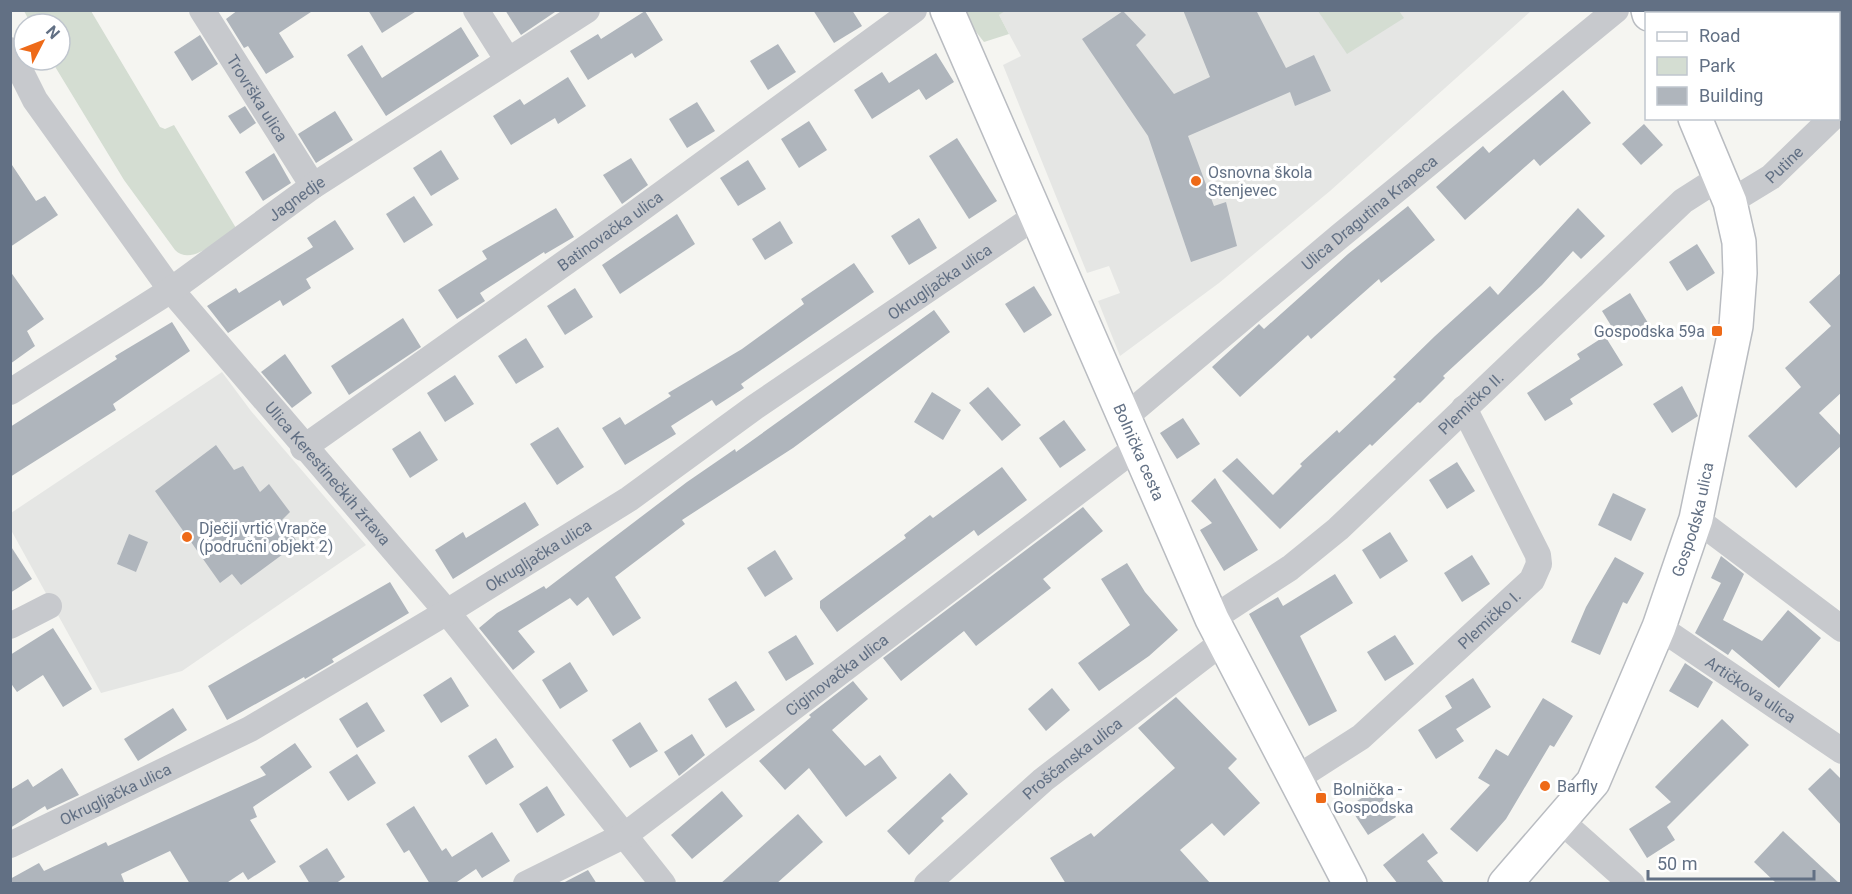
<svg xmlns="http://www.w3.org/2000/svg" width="1852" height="894" font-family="Roboto,sans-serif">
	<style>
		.built { fill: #e5e6e4 }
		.green { fill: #d4ddd2 }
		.building { fill: #afb5bc }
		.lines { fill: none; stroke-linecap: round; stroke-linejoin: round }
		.secondary-casing { stroke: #b9bcc1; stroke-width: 36 }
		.street { stroke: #c7c9cd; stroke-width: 26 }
		.secondary { stroke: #fff; stroke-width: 33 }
		.poi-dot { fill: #ee6a18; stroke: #fff; stroke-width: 2 }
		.labels { text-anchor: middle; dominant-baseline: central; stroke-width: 6; stroke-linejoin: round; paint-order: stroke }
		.street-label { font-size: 16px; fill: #627084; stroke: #fff }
		.poi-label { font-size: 16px; fill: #627084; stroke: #fff; text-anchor: start }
	</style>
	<rect width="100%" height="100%" fill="#f5f5f1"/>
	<!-- built -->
	<g class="built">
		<polygon points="1005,10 1531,11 1330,191 1219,283 1120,356 1098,301 1120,293 1109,266 1087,273 1003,65 1021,56 999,15"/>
		<polygon points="222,372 251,411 366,545 182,671 101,693 11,530 11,513"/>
	</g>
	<!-- green -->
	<g class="green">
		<path d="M24,11h67l69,116 5,2 9,-4 62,103c-16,10 -44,39 -61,22l-51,-70 -73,-120h9v-36h-29z"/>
		<polygon points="965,11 1005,11 999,15 1009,34 984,42 973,28"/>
		<polygon points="1318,11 1399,11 1404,18 1347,54"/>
	</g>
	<!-- building -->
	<g class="building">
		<polygon points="238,10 314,10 279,33 294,57 266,74 248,46 244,48 226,19"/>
		<polygon points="368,10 418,10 382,33"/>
		<polygon points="505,10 558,10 521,35"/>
		<polygon points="813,10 852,10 862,26 834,43"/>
		<polygon points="1183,10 1256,10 1286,68 1314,55 1331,91 1295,106 1290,92 1188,136 1214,206 1226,202 1237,246 1191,262 1148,136 1082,39 1123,11 1146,35 1136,45 1174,94 1210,77"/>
		<polygon points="645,11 663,40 635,58 632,53 588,80 570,51 598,34 601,39"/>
		<polygon points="461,27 479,56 386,116 347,55 362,45 382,78"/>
		<polygon points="200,35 218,64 192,81 174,52"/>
		<polygon points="778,44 796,72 768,90 750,61"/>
		<polygon points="936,53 954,82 926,100 919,89 872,119 854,90 882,72 889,83"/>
		<polygon points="568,77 586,106 558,124 555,118 511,145 493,116 520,99 524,105"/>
		<polygon points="1563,90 1591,123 1540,166 1534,159 1465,220 1436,187 1483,146 1489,153"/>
		<polygon points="697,102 715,131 687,148 669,119"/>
		<polygon points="245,106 256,123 240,134 228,116"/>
		<polygon points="335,111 353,140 316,163 298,134"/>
		<polygon points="809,121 827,150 799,168 781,139"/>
		<polygon points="1644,124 1663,145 1641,165 1622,144"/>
		<polygon points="957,138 997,201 969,219 929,156"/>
		<polygon points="441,150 459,179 431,196 413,168"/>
		<polygon points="274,153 291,183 263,201 245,172"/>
		<polygon points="631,158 648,185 622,204 603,175"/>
		<polygon points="748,160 766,189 738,206 720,178"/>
		<polygon points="10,162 36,201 45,196 58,215 10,247"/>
		<polygon points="414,196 433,225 404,243 386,214"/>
		<polygon points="1408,206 1435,240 1381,283 1379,279 1311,339 1308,335 1240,397 1212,367 1259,324 1264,329 1348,254"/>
		<polygon points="556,208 574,237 545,254 544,252 480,293 485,301 457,319 438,290 487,259 482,251"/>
		<polygon points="1578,208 1605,236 1581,259 1573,251 1542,285 1443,376 1445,378 1420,403 1418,402 1372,446 1370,444 1280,529 1222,471 1237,458 1273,495 1302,466 1300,464 1337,430 1339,433 1396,379 1393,377 1435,336 1490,286 1498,295"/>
		<polygon points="677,214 695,244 620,294 602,265"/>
		<polygon points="919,218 937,248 909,265 891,236"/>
		<polygon points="335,220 354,249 306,279 311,288 283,306 280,300 228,333 207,306 236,288 239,293 313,247 307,238"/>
		<polygon points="780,221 793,243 765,260 752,239"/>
		<polygon points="1697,244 1715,273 1687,291 1669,262"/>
		<polygon points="854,263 874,292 741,384 744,388 716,406 712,400 671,426 676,434 625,465 602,428 620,417 625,425 671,396 668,393 742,349 804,304 801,299"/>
		<polygon points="10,271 44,319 27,331 35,346 10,364"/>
		<polygon points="1842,272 1842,392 1819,413 1842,437 1842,445 1796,488 1748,436 1801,387 1785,368 1831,326 1809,302"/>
		<polygon points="1034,286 1052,315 1024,333 1005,304"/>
		<polygon points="575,288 593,317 565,335 547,306"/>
		<polygon points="1630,293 1648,323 1620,340 1602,311"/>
		<polygon points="934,310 950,332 793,448 682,520 685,524 615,577 641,618 613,636 588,597 577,606 570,598 518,631 535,652 513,670 479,628 497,613 544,586 546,589 687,482 735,449 736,452"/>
		<polygon points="403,318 421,347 349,395 331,366"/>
		<polygon points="172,322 190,351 113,404 116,410 10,477 10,427 117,359 115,356"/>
		<polygon points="1605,336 1623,365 1570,399 1573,404 1545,421 1527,393 1580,359 1577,354"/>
		<polygon points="526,338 544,367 516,384 498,356"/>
		<polygon points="285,354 312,393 292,408 261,372"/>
		<polygon points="455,375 474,404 445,422 427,393"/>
		<polygon points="1682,386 1698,416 1672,433 1653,404"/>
		<polygon points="988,387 1021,425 1002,441 969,403"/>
		<polygon points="932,392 961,410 943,440 914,422"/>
		<polygon points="1183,418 1200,444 1177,459 1160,433"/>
		<polygon points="1064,420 1086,450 1060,468 1039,438"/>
		<polygon points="558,427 584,467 557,485 530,444"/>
		<polygon points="420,431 438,460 410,478 392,449"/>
		<polygon points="216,445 234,470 243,466 260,492 269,484 290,512 282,520 298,543 241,585 232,574 220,583 155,491"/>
		<polygon points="1457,462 1475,491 1447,509 1429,480"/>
		<polygon points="1002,467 1027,500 978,536 974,530 837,632 820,608 820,601 906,538 904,535 930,515 933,518"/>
		<polygon points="1215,478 1258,550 1224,571 1200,530 1212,523 1191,501"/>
		<polygon points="1613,493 1646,509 1631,541 1598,525"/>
		<polygon points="525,502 539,525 453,579 435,550 463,532 466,538"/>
		<polygon points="1083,507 1103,531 1043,579 1051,588 976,646 964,631 901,681 883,658"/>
		<polygon points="1390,532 1408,561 1380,579 1362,550"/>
		<polygon points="129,534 148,542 136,572 117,564"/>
		<polygon points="10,545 32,579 10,593"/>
		<polygon points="775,550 793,579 765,597 747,568"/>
		<polygon points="1472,555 1490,584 1462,602 1444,573"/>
		<polygon points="1721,556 1744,574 1723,620 1762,641 1788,610 1821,638 1779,688 1732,649 1728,655 1695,633 1721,583 1711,578"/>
		<polygon points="1615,557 1644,573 1627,604 1623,602 1600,655 1571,642 1586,607"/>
		<polygon points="1127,563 1145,592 1178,630 1149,656 1099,691 1078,663 1130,625 1101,579"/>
		<polygon points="1335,574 1353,603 1300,636 1337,711 1309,726 1249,614 1278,597 1283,606"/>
		<polygon points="390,582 409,613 332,659 334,662 305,679 304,677 227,720 208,686"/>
		<polygon points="53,628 92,689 63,707 43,675 17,692 10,682 10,655"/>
		<polygon points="796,635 814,664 786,681 768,652"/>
		<polygon points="1395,635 1414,664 1385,681 1367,652"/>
		<polygon points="570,662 588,691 560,709 542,680"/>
		<polygon points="1685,663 1713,682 1698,708 1669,691"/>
		<polygon points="451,677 469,706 441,723 423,695"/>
		<polygon points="1473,678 1491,707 1456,729 1464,741 1436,759 1418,730 1452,708 1445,696"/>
		<polygon points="736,681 755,710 726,728 708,699"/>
		<polygon points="853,681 868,699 832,730 865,766 880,755 897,778 846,817 809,768 785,790 759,761 811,717 809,715"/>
		<polygon points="1052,688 1070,710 1046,731 1028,709"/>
		<polygon points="1176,697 1237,759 1228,768 1260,803 1224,836 1212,823 1180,850 1211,884 1066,884 1050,858 1091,833 1094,837 1175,768 1138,728"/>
		<polygon points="1543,698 1573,716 1554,747 1550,745 1506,819 1477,852 1450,829 1490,785 1478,778 1496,749 1508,756"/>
		<polygon points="367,702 385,731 357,748 339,719"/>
		<polygon points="173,708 187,730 138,761 124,739"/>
		<polygon points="1722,719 1749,745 1667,827 1675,840 1647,858 1629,829 1671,802 1655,787"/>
		<polygon points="640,722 658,751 630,768 612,740"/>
		<polygon points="692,734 705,755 679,776 664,752"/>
		<polygon points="496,738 514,767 486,785 468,756"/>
		<polygon points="295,743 312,767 253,807 257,817 250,820 276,862 248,880 243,872 225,884 190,884 170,851 121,874 125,884 10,884 10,879 39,863 44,871 106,842 108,846 266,775 260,767"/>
		<polygon points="357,754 376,783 348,801 329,772"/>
		<polygon points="62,768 79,795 47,810 45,806 10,828 10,790 28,779 33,787"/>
		<polygon points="1830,768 1842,780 1842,826 1808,789"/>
		<polygon points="950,773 968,794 941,818 944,821 909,855 887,831"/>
		<polygon points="547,786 565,815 537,833 519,804"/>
		<polygon points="1378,788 1396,817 1368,835 1349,806"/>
		<polygon points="722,791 743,816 692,859 671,835"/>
		<polygon points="414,806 442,851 446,848 452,857 492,832 510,861 482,878 476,869 454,884 430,884 409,850 404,853 386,824"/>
		<polygon points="798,814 823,842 776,884 720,884"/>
		<polygon points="1783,831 1840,884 1777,884 1754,862"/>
		<polygon points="1423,833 1438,853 1427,861 1445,884 1398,884 1383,865"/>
		<polygon points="327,848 345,877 335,884 310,884 299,866"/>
		<polygon points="588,870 597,884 561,884"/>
	</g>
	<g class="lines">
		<defs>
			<g id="secondary">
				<path id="s13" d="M947,10l265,609 138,265"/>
				<polyline points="1648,10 1649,14"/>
				<path id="s14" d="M1505,884l88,-102 66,-155 37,-108 40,-193 4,-53 -1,-31 -9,-40 -35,-84"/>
			</g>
		</defs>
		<!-- secondary casing -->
		<use href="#secondary" class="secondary-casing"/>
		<!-- street -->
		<g class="street">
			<path id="s1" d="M202,10l111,176"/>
			<polyline points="476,10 507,59"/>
			<path id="s2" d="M10,50l25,50 136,190 276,322 216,272"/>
			<path id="s3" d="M1730,202l41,-25 61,-59"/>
			<path id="s4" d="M10,392l161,-102 142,-104 274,-176"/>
			<path id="s5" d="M1124,418l216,-182 276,-226"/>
			<path id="s6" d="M303,448l331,-234 280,-204"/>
			<polyline points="1696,519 1842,629"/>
			<path id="s7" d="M1212,619l78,-51 48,-39 345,-328 36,-23"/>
			<polyline points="10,626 49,606"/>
			<path id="s8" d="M1659,627l183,124"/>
			<path id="s9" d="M1297,778l64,-41 171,-157 7,-16 -1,-9 -74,-147"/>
			<polyline points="1561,821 1632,884"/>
			<path id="s10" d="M10,845l240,-116 197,-117 182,-113 126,-92 281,-191"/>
			<path id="s11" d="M526,884l99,-49 512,-388"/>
			<path id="s12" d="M927,884l116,-104 181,-139"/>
		</g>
		<!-- secondary -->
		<use href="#secondary" class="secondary"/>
	</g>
	<!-- markers -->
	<g class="poi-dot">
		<circle cx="1196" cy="181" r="6"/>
		<rect x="1711" y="325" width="12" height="12" rx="3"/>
		<circle cx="187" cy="537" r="6"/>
		<circle cx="1545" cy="786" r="6"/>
		<rect x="1315" y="792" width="12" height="12" rx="3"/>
	</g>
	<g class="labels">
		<!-- street labels -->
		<g class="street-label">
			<text stroke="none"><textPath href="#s1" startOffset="104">Trovrška ulica</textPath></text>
			<text stroke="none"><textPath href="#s3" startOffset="66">Putine</textPath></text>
			<text stroke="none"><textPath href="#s4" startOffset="346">Jagnedje</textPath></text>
			<text stroke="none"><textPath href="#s5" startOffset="320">Ulica Dragutina Krapeca</textPath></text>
			<text stroke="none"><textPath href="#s6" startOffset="376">Batinovačka ulica</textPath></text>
			<text stroke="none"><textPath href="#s10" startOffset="1089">Okrugljačka ulica</textPath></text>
			<text stroke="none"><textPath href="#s7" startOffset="338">Plemičko II.</textPath></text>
			<text stroke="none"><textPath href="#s13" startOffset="482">Bolnička cesta</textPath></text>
			<text stroke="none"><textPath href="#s2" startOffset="531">Ulica Kerestinečkih žrtava</textPath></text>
			<text stroke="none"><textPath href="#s14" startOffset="416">Gospodska ulica</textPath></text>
			<text stroke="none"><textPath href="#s10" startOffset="603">Okrugljačka ulica</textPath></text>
			<text stroke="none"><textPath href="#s9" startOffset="250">Plemičko I.</textPath></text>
			<text stroke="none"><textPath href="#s11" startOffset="376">Ciginovačka ulica</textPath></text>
			<text stroke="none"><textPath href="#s8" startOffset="111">Artičkova ulica</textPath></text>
			<text stroke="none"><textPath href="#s12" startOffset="192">Proščanska ulica</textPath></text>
			<text stroke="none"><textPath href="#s10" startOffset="117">Okrugljačka ulica</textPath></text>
		</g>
		<!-- poi labels -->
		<g class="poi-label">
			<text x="1208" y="172">Osnovna škola<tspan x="1208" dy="18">Stenjevec</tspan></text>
			<text x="1705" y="331" text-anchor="end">Gospodska 59a</text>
			<text x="199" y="528">Dječji vrtić Vrapče<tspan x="199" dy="18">(područni objekt 2)</tspan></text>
			<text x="1557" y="786">Barfly</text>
			<text x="1333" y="789">Bolnička -<tspan x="1333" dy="18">Gospodska</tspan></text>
		</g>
	</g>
	<!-- border -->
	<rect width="1852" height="894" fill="none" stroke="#627084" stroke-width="24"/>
	<!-- legend -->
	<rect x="1645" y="12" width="195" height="108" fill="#ffffff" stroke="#c0c6ce" stroke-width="1.5"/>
	<rect x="1657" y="32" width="30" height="9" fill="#ffffff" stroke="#c0c6ce" stroke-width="1.5"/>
	<text x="1699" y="42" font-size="18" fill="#627084">Road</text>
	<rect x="1657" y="57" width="30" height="18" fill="#d4ddd2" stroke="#c0c6ce" stroke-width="1.5"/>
	<text x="1699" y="72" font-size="18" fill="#627084">Park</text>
	<rect x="1657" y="87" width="30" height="18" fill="#afb5bc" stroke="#c0c6ce" stroke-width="1.5"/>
	<text x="1699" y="102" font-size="18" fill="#627084">Building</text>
	<!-- north arrow -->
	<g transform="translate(42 42) rotate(48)"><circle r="28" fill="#ffffff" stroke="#c0c6ce" stroke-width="1.5"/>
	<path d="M0-4.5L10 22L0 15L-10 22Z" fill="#ee6a18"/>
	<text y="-9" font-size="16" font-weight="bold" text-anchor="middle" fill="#627084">N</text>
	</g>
	<!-- scale -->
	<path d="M1648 870v9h166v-9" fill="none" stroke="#627084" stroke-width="3"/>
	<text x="1657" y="870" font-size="18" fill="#627084" stroke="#ffffff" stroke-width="4.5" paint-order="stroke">50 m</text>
</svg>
